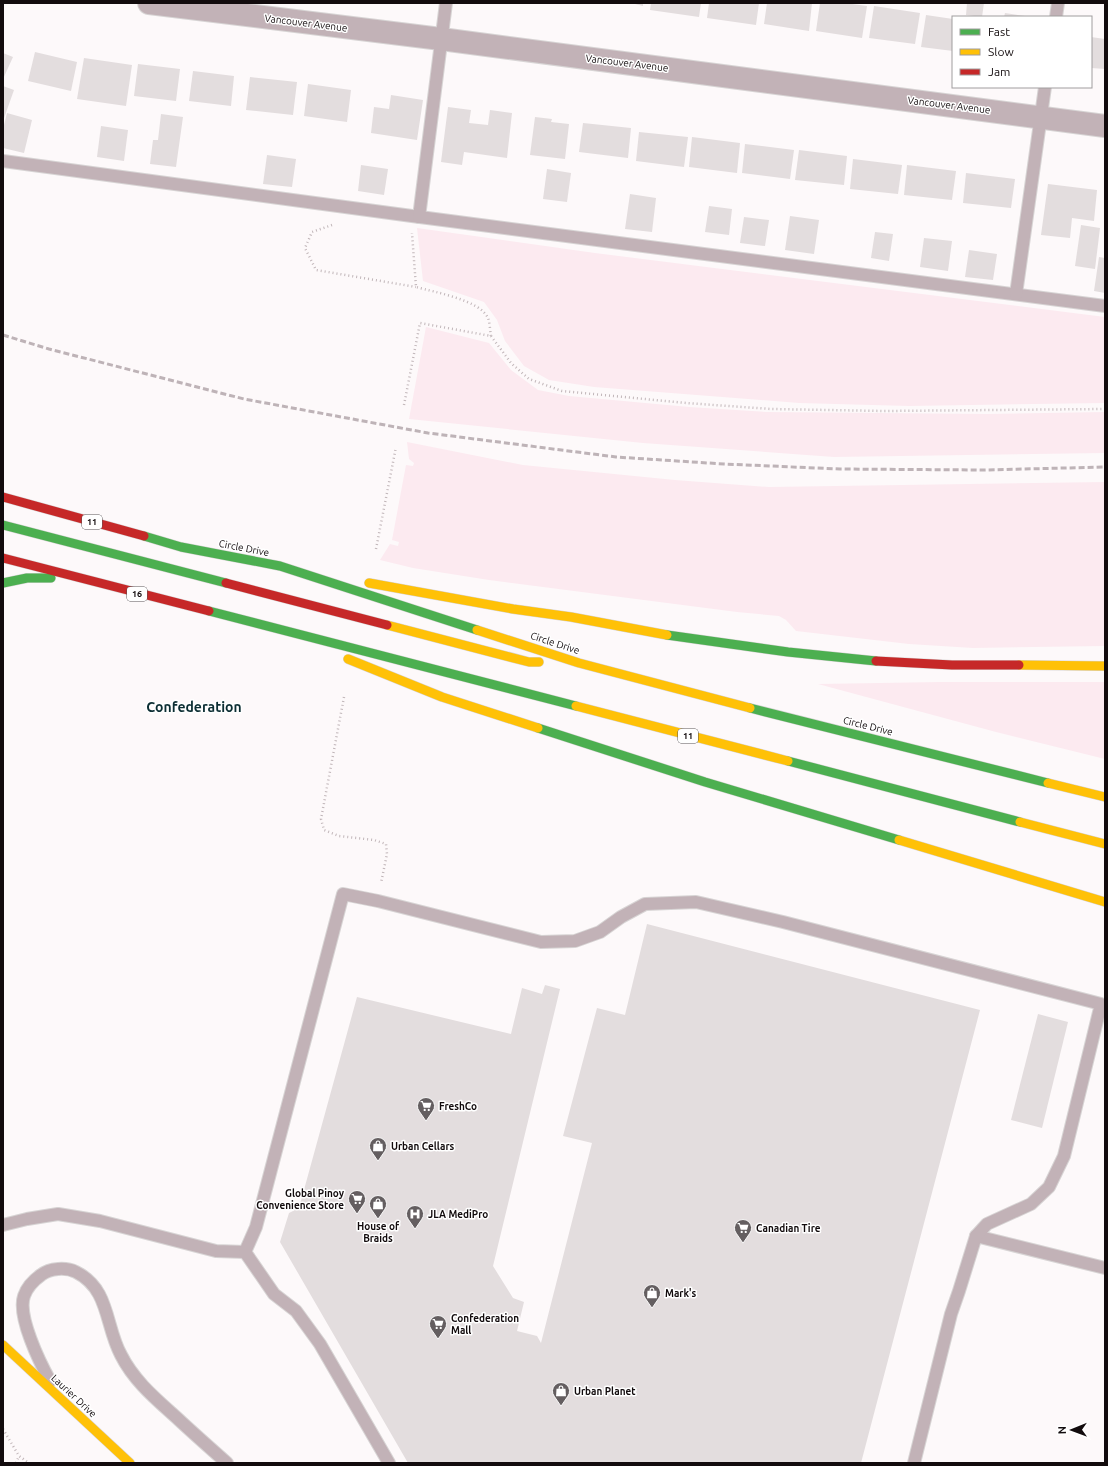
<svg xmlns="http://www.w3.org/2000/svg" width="1108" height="1466" font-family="Ubuntu,sans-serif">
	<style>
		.green { fill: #fceaf0 }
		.building { fill: #e3ddde }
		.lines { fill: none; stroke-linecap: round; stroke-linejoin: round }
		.lane-casing { stroke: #d7d4d4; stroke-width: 14 }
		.street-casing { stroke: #d7d4d4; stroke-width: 24 }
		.fast-casing { stroke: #d7d4d4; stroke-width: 10 }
		.slow-casing { stroke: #d7d4d4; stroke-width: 10 }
		.jam-casing { stroke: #d7d4d4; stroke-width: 10 }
		.path { stroke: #c1b6b9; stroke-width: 2.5; stroke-dasharray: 1 3; stroke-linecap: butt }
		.lane { stroke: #c2b2b7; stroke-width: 12 }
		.street { stroke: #c2b2b7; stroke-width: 22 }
		.fast { stroke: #4caf50; stroke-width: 9 }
		.slow { stroke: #ffc107; stroke-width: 9 }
		.jam { stroke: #c62828; stroke-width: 9 }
		.rail { stroke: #beb3b7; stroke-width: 3; stroke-dasharray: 6 3; stroke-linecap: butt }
		.labels { text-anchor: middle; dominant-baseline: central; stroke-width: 3; stroke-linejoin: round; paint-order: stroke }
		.shield { fill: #fff; stroke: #595456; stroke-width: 1 }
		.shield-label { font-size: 9px; font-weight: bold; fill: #120b0d }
		.street-label { font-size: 10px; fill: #120b0d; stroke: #fff }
		.poi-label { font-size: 10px; font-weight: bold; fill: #120b0d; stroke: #fff; text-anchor: start }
		.district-label { font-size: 14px; font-weight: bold; fill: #0c2e33; stroke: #fff }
	</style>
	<rect width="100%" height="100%" fill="#fdf9fa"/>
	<!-- green -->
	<g class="green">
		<polygon points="417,228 595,253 1105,317 1105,403 909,406 799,403 594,387 549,380 524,366 505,341 497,320 484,302 423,281"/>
		<polygon points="426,327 489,343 511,370 538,390 569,396 689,407 766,412 987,414 1105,412 1105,453 834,457 643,443 409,419"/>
		<polygon points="407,442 523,465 675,480 769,487 1105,482 1105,646 973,648 909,644 796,631 786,620 779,616 737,612 489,580 413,568 380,560 390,544 398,546 399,542 392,540 406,465 413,466 414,463 409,459"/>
		<polygon points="940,682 1105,682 1105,759 996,732 818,684"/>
	</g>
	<!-- building -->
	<g class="building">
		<polygon points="631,3 643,3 643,6"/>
		<polygon points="651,3 701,3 699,17 650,10"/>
		<polygon points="709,3 759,3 756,25 707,18"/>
		<polygon points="767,3 812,3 809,31 764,24"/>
		<polygon points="820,3 845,3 867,6 862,38 816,31"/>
		<polygon points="967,3 984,3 982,17 966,15"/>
		<polygon points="874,6 920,13 915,44 869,38"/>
		<polygon points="1005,13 1025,16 1025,17 1004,17"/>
		<polygon points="926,15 953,19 953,51 921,47"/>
		<polygon points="1091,37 1105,39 1105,69 1091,68"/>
		<polygon points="35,52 77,62 71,91 28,81"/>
		<polygon points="3,53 13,57 3,79"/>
		<polygon points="84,58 132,65 126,106 77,99"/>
		<polygon points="138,64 180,69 176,101 134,96"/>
		<polygon points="193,71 234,76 231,106 189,101"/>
		<polygon points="250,77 297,82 293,115 246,110"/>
		<polygon points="308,84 351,90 347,122 304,116"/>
		<polygon points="3,86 14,90 3,121"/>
		<polygon points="391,95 423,100 417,140 371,133 374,107 389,109"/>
		<polygon points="448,107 471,110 469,123 488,125 490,110 512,113 507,158 464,152 462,165 441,162"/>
		<polygon points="7,113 32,120 24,153 3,148 3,129"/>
		<polygon points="161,114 183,117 176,167 150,164 153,140 158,140"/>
		<polygon points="535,117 552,119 551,122 569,124 565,159 530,155"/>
		<polygon points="583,123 631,128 628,158 579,152"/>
		<polygon points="101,126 128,130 124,161 97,157"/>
		<polygon points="639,132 688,137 684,167 636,161"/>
		<polygon points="692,137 740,143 737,173 689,167"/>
		<polygon points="745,144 794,150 790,179 742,173"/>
		<polygon points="799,150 847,156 844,185 795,180"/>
		<polygon points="267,155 296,159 292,187 263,184"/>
		<polygon points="853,159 902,165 898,194 850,189"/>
		<polygon points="361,165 388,169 384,195 358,191"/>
		<polygon points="907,165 956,171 952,200 904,195"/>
		<polygon points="547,169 571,173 567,202 543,199"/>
		<polygon points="966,173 1015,179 1011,208 963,203"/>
		<polygon points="1048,184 1097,190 1094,221 1072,218 1070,238 1041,235"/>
		<polygon points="630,194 656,198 652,232 625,229"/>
		<polygon points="709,206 732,209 729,235 705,232"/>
		<polygon points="790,216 819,220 814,254 785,250"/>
		<polygon points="744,217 769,220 765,246 740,243"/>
		<polygon points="1081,225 1100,228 1095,269 1075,266"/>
		<polygon points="875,232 893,234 889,261 871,258"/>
		<polygon points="924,238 952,241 948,271 920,267"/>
		<polygon points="969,250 997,254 993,280 965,277"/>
		<polygon points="1099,257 1105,258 1105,293 1094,291"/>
		<polygon points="647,924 980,1010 861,1463 408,1463 280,1242 289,1213 299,1208 357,997 511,1034 522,988 542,994 545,985 560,989 493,1266 513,1298 524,1302 517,1331 537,1336 541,1343 592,1143 563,1136 597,1008 625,1015"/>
		<polygon points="1038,1014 1068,1022 1042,1128 1011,1120"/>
	</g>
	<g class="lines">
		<defs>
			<g id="lane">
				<polyline points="1056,17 1058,3"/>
				<polyline points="3,161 412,216 1105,306"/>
				<polyline points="419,217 446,3"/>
				<polyline points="1016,294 1045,87"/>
				<polyline points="3,1225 27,1219 58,1214 100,1221 216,1251 245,1252"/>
				<polyline points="976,1236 1105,1268"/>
				<path d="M50,1381c-10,-18 -33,-65 -26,-85 3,-9 10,-16 17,-21 9,-7 25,-8 35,-3 34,17 29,54 45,83 13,26 35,44 56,63 16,15 33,30 50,45"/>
				<polyline points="389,1463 320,1344 296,1311 274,1294 245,1252 256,1227 343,894 378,901 541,942 575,941 600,932 621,917 645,904 696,902 783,922 1101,1004 1064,1156 1049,1187 1031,1204 987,1224 976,1236 959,1291 951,1314 914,1463"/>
			</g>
			<polyline id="street" points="149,3 441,39 1105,126"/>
			<g id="fast">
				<polyline points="3,525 226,583"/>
				<polyline points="144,536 181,547 280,566 477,630"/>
				<polyline points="3,583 27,578 51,578"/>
				<polyline points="209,611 576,706"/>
				<polyline points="667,635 788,652 876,661"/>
				<polyline points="750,708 1048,783"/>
				<polyline points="538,728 705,782 899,840"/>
				<polyline points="788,761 1020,822"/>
			</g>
			<g id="slow">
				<polyline points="369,583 513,609 571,617 667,635"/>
				<polyline points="387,625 529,662 539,662"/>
				<polyline points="477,630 579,663 750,708"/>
				<polyline points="348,659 442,697 538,728"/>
				<polyline points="1019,665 1105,666"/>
				<polyline points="576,706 788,761"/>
				<polyline points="1048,783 1105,797"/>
				<polyline points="1020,822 1105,844"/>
				<polyline points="899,840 1105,902"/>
				<polyline points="3,1345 130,1463"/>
			</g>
			<g id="jam">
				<polyline points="3,497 144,536"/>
				<polyline points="3,558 209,611"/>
				<polyline points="226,583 387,625"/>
				<polyline points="876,661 952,665 1019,665"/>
			</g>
		</defs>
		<!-- lane casing -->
		<use href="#lane" class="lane-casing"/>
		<!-- street casing -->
		<use href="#street" class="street-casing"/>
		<!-- fast casing -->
		<use href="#fast" class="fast-casing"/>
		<!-- slow casing -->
		<use href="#slow" class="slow-casing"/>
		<!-- jam casing -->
		<use href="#jam" class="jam-casing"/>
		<!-- path -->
		<g class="path">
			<polyline points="332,225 312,232 305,248 316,270 416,287"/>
			<polyline points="491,336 511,363 529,379 562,391 686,403 771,409 884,411 1105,409"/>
			<path d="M404,405l16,-82 71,13c-1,-5 -1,-13 -3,-18 -8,-18 -54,-26 -72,-31l-4,-54"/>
			<polyline points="376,549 396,447"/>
			<polyline points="344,697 321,819 324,830 339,836 374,840 386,844 387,854 381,883"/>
			<polyline points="3,1429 19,1456 29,1463"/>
			<polyline points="16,1463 19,1456"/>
			<polyline points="84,1463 84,1462"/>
		</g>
		<!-- lane -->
		<use href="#lane" class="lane"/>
		<!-- street -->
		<use href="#street" class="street"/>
		<!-- fast -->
		<use href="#fast" class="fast"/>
		<!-- slow -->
		<use href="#slow" class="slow"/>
		<!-- jam -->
		<use href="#jam" class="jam"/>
		<!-- rail -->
		<polyline class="rail" points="3,335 49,349 244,399 428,433 616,457 724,464 840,469 985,470 1105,467"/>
	</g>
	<!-- icons -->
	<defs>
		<symbol id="supermarket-pin" viewBox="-11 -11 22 30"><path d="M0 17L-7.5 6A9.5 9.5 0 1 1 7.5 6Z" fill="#645e60" stroke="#fff"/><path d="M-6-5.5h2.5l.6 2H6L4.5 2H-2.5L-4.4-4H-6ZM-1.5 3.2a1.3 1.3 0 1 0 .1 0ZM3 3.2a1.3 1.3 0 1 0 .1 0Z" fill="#fff"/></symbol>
		<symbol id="shop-pin" viewBox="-11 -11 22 30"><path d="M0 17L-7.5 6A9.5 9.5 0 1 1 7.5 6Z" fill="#645e60" stroke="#fff"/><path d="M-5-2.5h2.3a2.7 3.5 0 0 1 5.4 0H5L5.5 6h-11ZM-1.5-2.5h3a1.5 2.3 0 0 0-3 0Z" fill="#fff"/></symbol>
		<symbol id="hospital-pin" viewBox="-11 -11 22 30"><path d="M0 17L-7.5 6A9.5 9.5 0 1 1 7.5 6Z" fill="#645e60" stroke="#fff"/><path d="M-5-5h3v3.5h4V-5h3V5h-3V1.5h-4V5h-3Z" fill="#fff"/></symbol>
	</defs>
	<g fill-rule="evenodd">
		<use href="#supermarket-pin" x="416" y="1096" width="20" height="27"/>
		<use href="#shop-pin" x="368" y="1136" width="20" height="27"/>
		<use href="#supermarket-pin" x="347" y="1189" width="20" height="27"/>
		<use href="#shop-pin" x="368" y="1194" width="20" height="27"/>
		<use href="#hospital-pin" x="405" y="1204" width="20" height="27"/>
		<use href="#supermarket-pin" x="733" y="1218" width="20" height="27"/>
		<use href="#shop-pin" x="642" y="1283" width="20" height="27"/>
		<use href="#supermarket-pin" x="428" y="1314" width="20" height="27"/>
		<use href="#shop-pin" x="551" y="1381" width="20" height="27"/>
	</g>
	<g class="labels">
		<!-- shield labels -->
		<g class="shield">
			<rect x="82" y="515" width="20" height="14" rx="3"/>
			<rect x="127" y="587" width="20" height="14" rx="3"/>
			<rect x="678" y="729" width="20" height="14" rx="3"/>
		</g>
		<g class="shield-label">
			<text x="92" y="522">11</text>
			<text x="137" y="594">16</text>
			<text x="688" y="736">11</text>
		</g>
		<!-- street labels -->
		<g class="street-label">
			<text transform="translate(306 23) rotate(7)">Vancouver Avenue</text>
			<text transform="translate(627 63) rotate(7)">Vancouver Avenue</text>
			<text transform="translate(949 105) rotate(7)">Vancouver Avenue</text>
			<text transform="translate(244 548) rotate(11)">Circle Drive</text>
			<text transform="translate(555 643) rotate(18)">Circle Drive</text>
			<text transform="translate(868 726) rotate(14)">Circle Drive</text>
			<text transform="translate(74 1396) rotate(43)">Laurier Drive</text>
		</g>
		<!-- poi labels -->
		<g class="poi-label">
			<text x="439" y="1106">FreshCo</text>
			<text x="391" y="1146">Urban Cellars</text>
			<text x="344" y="1193" text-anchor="end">Global Pinoy<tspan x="344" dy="12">Convenience Store</tspan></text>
			<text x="428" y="1214">JLA MediPro</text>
			<text x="378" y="1226" text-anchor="middle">House of<tspan x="378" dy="12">Braids</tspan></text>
			<text x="756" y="1228">Canadian Tire</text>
			<text x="665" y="1293">Mark's</text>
			<text x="451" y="1318">Confederation<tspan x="451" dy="12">Mall</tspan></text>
			<text x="574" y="1391">Urban Planet</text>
		</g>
		<!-- district labels -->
		<g class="district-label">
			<text x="194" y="707">Confederation</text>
		</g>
	</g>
	<!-- border -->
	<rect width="1108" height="1466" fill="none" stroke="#120b0d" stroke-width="8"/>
	<!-- legend -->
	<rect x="952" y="16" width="140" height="72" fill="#ffffff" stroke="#a09d9e"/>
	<rect x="960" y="29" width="20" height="6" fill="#4caf50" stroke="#a09d9e"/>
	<text x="988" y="36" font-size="12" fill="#120b0d">Fast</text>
	<rect x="960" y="49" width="20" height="6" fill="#ffc107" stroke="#a09d9e"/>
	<text x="988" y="56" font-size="12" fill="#120b0d">Slow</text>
	<rect x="960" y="69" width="20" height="6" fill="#c62828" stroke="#a09d9e"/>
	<text x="988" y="76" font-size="12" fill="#120b0d">Jam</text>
	<!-- north arrow -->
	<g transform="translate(1072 1430) rotate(269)" stroke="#ffffff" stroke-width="3" paint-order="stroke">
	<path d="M0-3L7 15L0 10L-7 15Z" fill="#120b0d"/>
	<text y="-6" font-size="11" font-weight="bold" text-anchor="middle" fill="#120b0d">N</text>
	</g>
</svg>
